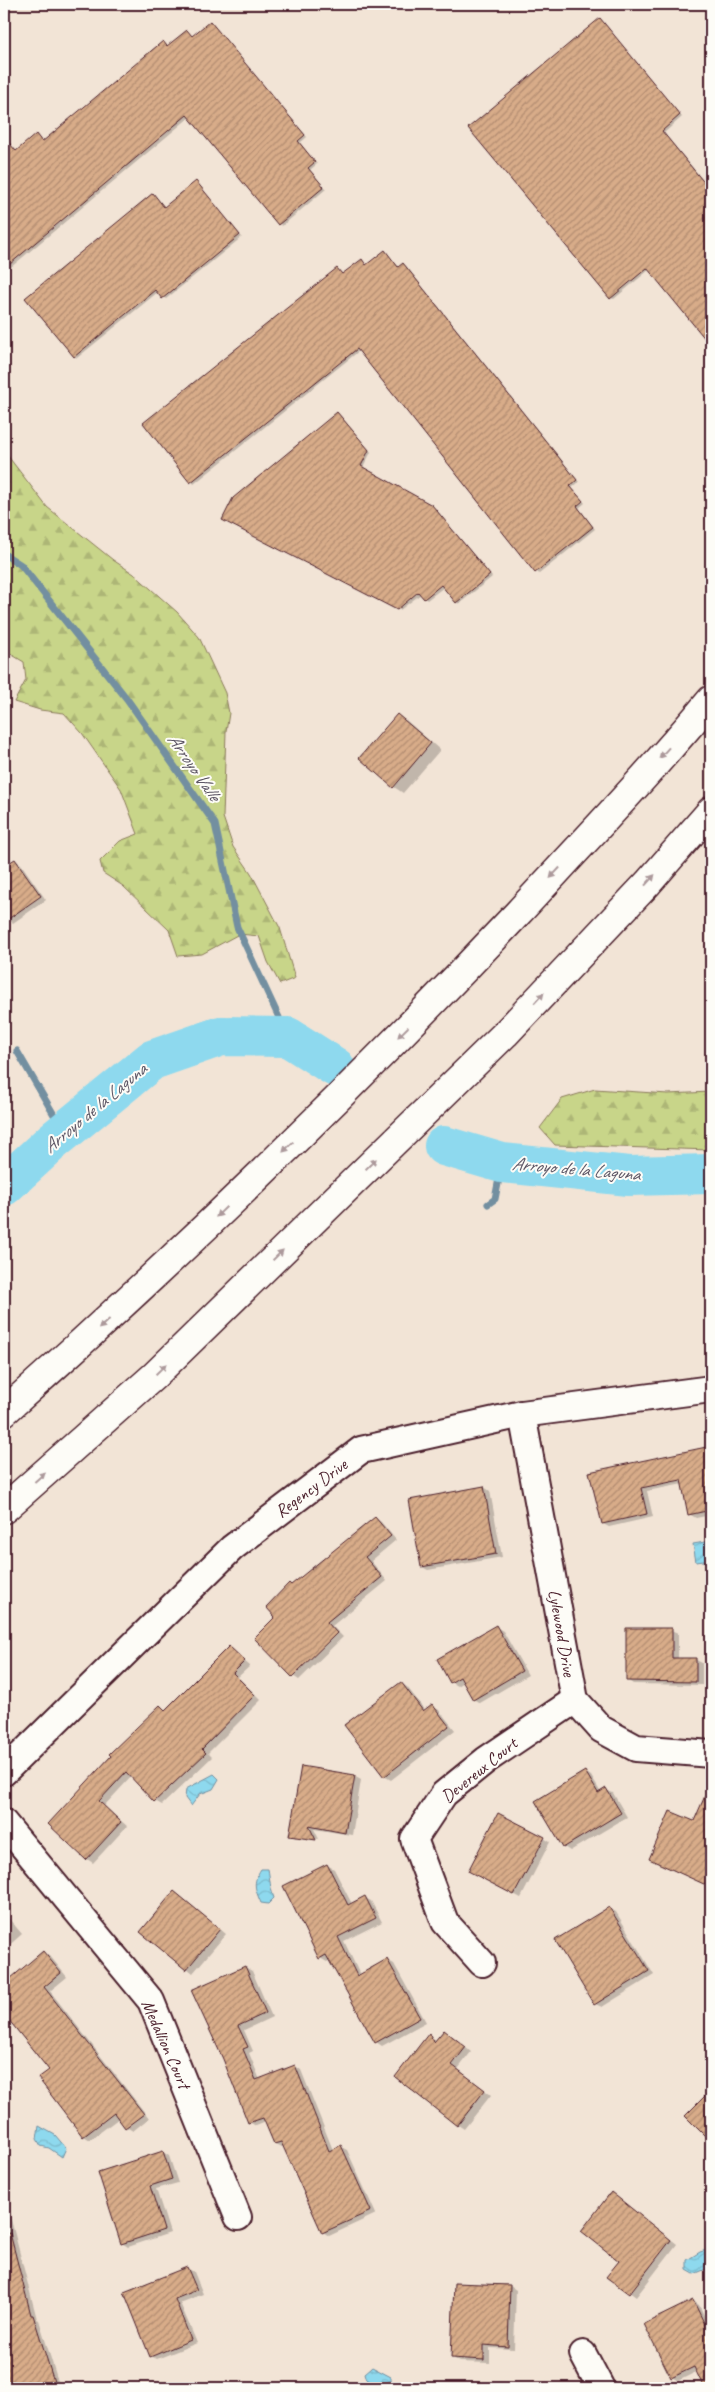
<svg xmlns="http://www.w3.org/2000/svg" width="715" height="2392" font-family="Caveat,sans-serif">
	<style>
		.forest { fill: url(#forest-firs); stroke: #897a5a }
		.water { fill: url(#water-waves); stroke: #738fa0 }
		.shadow { fill: #0003 }
		.lines { fill: none; stroke-linecap: round; stroke-linejoin: round }
		.stream { stroke: #738fa0; stroke-width: 7 }
		.river { stroke: #8ed9ee; stroke-width: 40 }
		.building { fill: url(#building-hatch); stroke: #4a1f2b }
		.street-casing { stroke: #4a1f2b; stroke-width: 30 }
		.highway-casing { stroke: #4a1f2b; stroke-width: 31 }
		.street { stroke: #fdfcf7; stroke-width: 26 }
		.highway { stroke: #fdfcf7; stroke-width: 28 }
		.oneway { fill: #ac999b }
		.labels { text-anchor: middle; dominant-baseline: central; stroke-width: 4; stroke-linejoin: round; paint-order: stroke }
		.street-label { font-size: 18px; fill: #4a1f2b; stroke: #fdfcf7 }
		.water-label { font-size: 19px; font-style: italic; fill: #5e5766; stroke: #fdfcf7 }
	</style>
	<defs>
		<pattern id="forest-firs" width="22" height="20" patternUnits="userSpaceOnUse" patternTransform="scale(1.25)"><rect width="22" height="20" fill="#c8d589"/><path d="M5 1l3.5 6h-7zM16 11l3.5 6h-7z" fill="#adb676"/></pattern>
		<pattern id="water-waves" width="16" height="10" patternUnits="userSpaceOnUse" patternTransform="scale(1.25)"><rect width="16" height="10" fill="#8ed9ee"/><path d="M0 5q4-4 8 0t8 0" fill="none" stroke="#7cbacc"/></pattern>
		<pattern id="building-hatch" width="6" height="6" patternUnits="userSpaceOnUse" patternTransform="scale(1.25)"><rect width="6" height="6" fill="#d8ac89"/><path d="M-1 1l2-2M0 6l6-6M5 7l2-2" fill="none" stroke="#b18b70"/></pattern>
	</defs>
	<rect width="100%" height="100%" fill="#f2e4d6"/>
	<filter id="ink" filterUnits="userSpaceOnUse"><feTurbulence type="fractalNoise" baseFrequency=".02" numOctaves="2"/><feDisplacementMap in="SourceGraphic" scale="10" xChannelSelector="R" yChannelSelector="G"/><feConvolveMatrix kernelMatrix="1 2 1 2 8 2 1 2 1" color-interpolation-filters="sRGB"/></filter>
	<g filter="url(#ink)">
		<!-- forest -->
		<g class="forest">
			<polygon points="4,451 47,507 113,560 134,574 177,612 199,637 225,693 229,713 226,732 223,817 233,847 251,873 280,928 295,978 280,984 268,962 259,936 239,934 202,954 178,956 169,930 123,886 103,873 100,861 120,841 138,834 121,789 82,733 64,713 40,710 14,702 26,680 24,662 4,650"/>
			<polygon points="595,1089 668,1094 711,1092 711,1150 555,1145 540,1128 562,1099"/>
		</g>
		<!-- water -->
		<g class="water">
			<polygon points="711,1541 711,1560 696,1562 693,1544"/>
			<polygon points="214,1774 219,1779 213,1789 200,1794 191,1806 185,1798 186,1789"/>
			<path d="M261,1869h7c2,10 2,19 6,29l-6,6 -7,-1c-6,-14 -9,-20 0,-34z"/>
			<polygon points="39,2126 55,2135 66,2148 62,2157 49,2148 41,2146 37,2139"/>
			<polygon points="710,2249 711,2267 694,2274 687,2270 687,2260 700,2252"/>
			<polygon points="372,2367 391,2377 391,2388 377,2388 376,2385 367,2380 365,2373"/>
		</g>
		<!-- shadow -->
		<g class="shadow">
			<polygon points="600,20 682,117 664,133 711,190 711,336 708,339 649,270 614,299 611,298"/>
			<polygon points="210,23 307,137 300,143 317,164 310,170 326,189 282,226 190,117 4,273 4,144 7,141 9,143 17,152 39,138 43,143 163,42 168,47 187,31 193,37"/>
			<polygon points="196,183 242,237 166,299 158,292 77,358 75,356 153,195 165,208"/>
			<polygon points="385,252 399,267 403,264 406,266 579,482 572,488 585,503 579,508 595,529 539,574 359,351 194,484 145,423 337,269 343,275 362,261 368,266"/>
			<polygon points="338,413 371,452 363,468 435,508 492,577 459,604 444,587 427,600 421,594 400,610 224,519"/>
			<polygon points="397,715 407,721 440,750 403,793 394,787"/>
			<polygon points="4,849 11,863 15,860 21,864 46,900 13,923 4,916"/>
			<polygon points="711,1447 711,1515 696,1518 689,1514 683,1484 647,1491 653,1517 609,1527 603,1524 591,1473"/>
			<polygon points="484,1487 490,1491 502,1557 428,1570 422,1567"/>
			<polygon points="375,1518 381,1522 396,1540 371,1561 387,1581 332,1626 343,1637 299,1680 293,1676 255,1638 277,1617 292,1586"/>
			<polygon points="496,1627 503,1631 528,1675 480,1703 473,1699 464,1682 458,1686 451,1682"/>
			<polygon points="671,1630 678,1633 678,1659 696,1660 702,1663 702,1685 633,1684 627,1680"/>
			<polygon points="229,1648 250,1666 238,1677 261,1700 208,1753 212,1757 162,1805 155,1801 132,1776 104,1806 127,1826 93,1863 87,1859 49,1824 160,1707 167,1710"/>
			<polygon points="401,1683 407,1687 426,1711 432,1706 439,1710 455,1730 391,1780 384,1776"/>
			<polygon points="585,1772 591,1776 601,1793 606,1790 613,1793 627,1817 570,1851 564,1847"/>
			<polygon points="354,1776 361,1780 352,1835 314,1829 319,1839 296,1836 296,1838 291,1835"/>
			<polygon points="702,1807 711,1811 711,1887 650,1859 694,1823"/>
			<polygon points="544,1838 550,1842 521,1898 469,1870"/>
			<polygon points="327,1865 334,1869 352,1904 365,1898 371,1901 382,1922 344,1941 360,1975 387,1960 394,1964 426,2022 382,2046 376,2042 330,1960 327,1962 320,1958"/>
			<polygon points="175,1892 226,1934 193,1973 142,1931"/>
			<polygon points="609,1908 616,1912 654,1975 602,2007 595,2004"/>
			<polygon points="4,1913 22,1934 5,1949 4,1948"/>
			<polygon points="43,1953 50,1956 67,1977 50,1991 149,2118 133,2131 126,2127 119,2118 90,2140 84,2136 51,2070 4,2012 4,1985"/>
			<polygon points="245,1967 252,1971 272,2017 244,2030 253,2051 249,2053 260,2080 295,2066 301,2070 333,2150 341,2147 347,2150 376,2214 329,2236 323,2232 284,2146 281,2147 275,2144 266,2122 256,2126 249,2122 224,2058"/>
			<polygon points="429,2035 437,2041 450,2035 471,2052 458,2069 491,2095 464,2129 458,2125"/>
			<polygon points="163,2152 169,2156 178,2183 156,2189 170,2233 128,2247 122,2243"/>
			<polygon points="4,2178 10,2201 4,2205 8,2208 37,2319 39,2320 60,2388 7,2388 4,2378"/>
			<polygon points="612,2194 677,2244 636,2297 608,2276 621,2261"/>
			<polygon points="187,2268 194,2272 203,2294 180,2303 197,2343 157,2359 151,2356"/>
			<polygon points="455,2284 510,2286 516,2290 514,2349 490,2348 490,2363 459,2362 452,2358"/>
			<polygon points="693,2301 699,2305 711,2329 711,2388 706,2388 698,2371 678,2381 672,2377"/>
		</g>
		<g class="lines">
			<!-- stream -->
			<g class="stream">
				<polyline points="4,554 21,565 127,699 215,824 237,927 288,1037"/>
				<polyline points="17,1051 64,1132"/>
				<polyline points="488,1204 495,1199 502,1163"/>
			</g>
			<!-- river -->
			<g class="river">
				<polyline points="444,1146 502,1163 629,1176 711,1174"/>
				<polyline points="4,1186 53,1141 152,1060 221,1036 288,1037 335,1067"/>
			</g>
		</g>
		<!-- building -->
		<g class="building">
			<polygon points="600,18 680,115 662,131 711,191 711,346 647,268 610,299 468,128"/>
			<polygon points="210,21 305,135 298,141 315,162 308,168 324,187 278,225 187,115 4,269 4,137 16,151 36,134 42,142 163,41 167,46 187,30 192,36"/>
			<polygon points="196,181 240,235 162,299 155,290 74,357 25,298 153,193 164,207"/>
			<polygon points="385,250 398,267 403,263 577,480 570,486 583,501 577,506 593,527 535,573 357,349 190,483 143,423 337,268 342,274 362,259 366,265"/>
			<polygon points="337,412 369,450 361,466 432,505 490,575 456,603 441,585 424,599 418,592 397,610 222,520 233,498"/>
			<polygon points="397,714 431,743 393,788 359,758"/>
			<polygon points="15,859 41,896 4,922 4,866"/>
			<polygon points="711,1446 711,1510 688,1515 681,1480 641,1488 647,1514 602,1524 589,1472"/>
			<polygon points="484,1486 496,1554 421,1567 409,1500"/>
			<polygon points="375,1517 391,1536 365,1557 382,1577 327,1622 337,1633 292,1677 254,1638 275,1617 266,1607 289,1583 291,1585"/>
			<polygon points="496,1625 522,1671 473,1700 460,1677 450,1683 437,1659"/>
			<polygon points="626,1628 672,1628 672,1658 696,1658 696,1682 626,1681"/>
			<polygon points="229,1646 245,1661 233,1673 255,1695 202,1749 206,1753 154,1802 126,1772 99,1801 121,1822 86,1860 48,1824 111,1756 109,1754 160,1705 165,1710"/>
			<polygon points="401,1682 423,1711 432,1704 449,1726 384,1777 344,1725"/>
			<polygon points="301,1766 355,1775 345,1833 309,1826 316,1840 289,1836"/>
			<polygon points="585,1771 598,1793 606,1788 621,1813 563,1848 535,1801"/>
			<polygon points="711,1782 711,1872 706,1885 649,1859 670,1811 694,1821"/>
			<polygon points="498,1813 545,1837 514,1895 468,1871"/>
			<polygon points="327,1864 348,1905 365,1896 376,1918 338,1937 357,1976 387,1959 420,2018 375,2043 326,1955 319,1959 283,1886"/>
			<polygon points="174,1891 220,1929 186,1970 140,1932"/>
			<polygon points="609,1907 649,1971 594,2005 555,1940"/>
			<polygon points="43,1951 61,1973 44,1987 144,2114 125,2128 114,2113 83,2137 38,2078 49,2070 4,2014 4,1984"/>
			<polygon points="245,1966 266,2013 238,2026 248,2047 243,2049 256,2080 295,2065 329,2151 341,2145 371,2211 322,2233 281,2142 274,2144 263,2118 248,2123 223,2059 191,1990"/>
			<polygon points="444,2030 466,2047 452,2065 485,2090 457,2126 395,2077 429,2033 434,2042"/>
			<polygon points="711,2090 711,2142 685,2116"/>
			<polygon points="163,2151 172,2179 150,2186 164,2230 121,2244 98,2172"/>
			<polygon points="611,2192 671,2240 629,2294 606,2277 619,2261 581,2231"/>
			<polygon points="10,2233 31,2315 33,2315 55,2385 44,2388 4,2388 4,2234"/>
			<polygon points="187,2267 197,2290 175,2299 191,2340 150,2357 124,2292"/>
			<polygon points="454,2283 510,2285 508,2347 484,2345 484,2360 451,2358"/>
			<polygon points="693,2300 711,2337 711,2388 704,2388 694,2367 671,2378 644,2324"/>
		</g>
		<g class="lines">
			<defs>
				<g id="street">
					<polyline points="522,1414 575,1700 601,1729 636,1748 711,1754"/>
					<polyline points="4,1772 232,1548 361,1450 522,1414 711,1389"/>
					<polyline points="4,1823 151,2001 238,2217"/>
					<polyline points="482,1963 445,1922 414,1839 444,1794 486,1760 575,1700"/>
					<polyline points="583,2354 601,2388"/>
				</g>
				<g id="highway">
					<path d="M4,1412c178,-158 350,-325 514,-499 65,-70 132,-140 193,-213"/>
					<polyline points="4,1509 154,1376 505,1034 648,883 711,811"/>
				</g>
			</defs>
			<!-- street casing -->
			<use href="#street" class="street-casing"/>
			<!-- highway casing -->
			<use href="#highway" class="highway-casing"/>
			<!-- street -->
			<use href="#street" class="street"/>
			<!-- highway -->
			<use href="#highway" class="highway"/>
		</g>
		<!-- one-way arrows -->
		<defs><path id="oneway-solid" d="M-6-.8H1V-3.2L6.5 0L1 3.2V.8H-6Z" transform="scale(1.25)"/></defs>
		<g class="oneway">
			<use href="#oneway-solid" transform="translate(664 753) rotate(132)"/>
			<use href="#oneway-solid" transform="translate(555 873) rotate(133)"/>
			<use href="#oneway-solid" transform="translate(650 880) rotate(-48)"/>
			<use href="#oneway-solid" transform="translate(539 998) rotate(-47)"/>
			<use href="#oneway-solid" transform="translate(403 1032) rotate(135)"/>
			<use href="#oneway-solid" transform="translate(288 1147) rotate(135)"/>
			<use href="#oneway-solid" transform="translate(371 1164) rotate(-44)"/>
			<use href="#oneway-solid" transform="translate(221 1212) rotate(136)"/>
			<use href="#oneway-solid" transform="translate(278 1255) rotate(-44)"/>
			<use href="#oneway-solid" transform="translate(104 1324) rotate(138)"/>
			<use href="#oneway-solid" transform="translate(161 1369) rotate(-44)"/>
			<use href="#oneway-solid" transform="translate(40 1477) rotate(-42)"/>
		</g>
	</g>
	<g class="labels">
		<!-- street labels -->
		<g class="street-label">
			<text transform="translate(311 1488) rotate(-37)">Regency Drive</text>
			<text transform="translate(562 1633) rotate(80)">Lylewood Drive</text>
			<text transform="translate(479 1770) rotate(-39)">Devereux Court</text>
			<text transform="translate(166 2044) rotate(66)">Medallion Court</text>
		</g>
		<!-- water labels -->
		<g class="water-label">
			<text transform="translate(194 767) rotate(55)">Arroyo Valle</text>
			<text transform="translate(95 1108) rotate(-40)">Arroyo de la Laguna</text>
			<text transform="translate(576 1169) rotate(5)">Arroyo de la Laguna</text>
		</g>
	</g>
	<!-- margin -->
	<rect width="715" height="2392" fill="none" stroke="#fdfcf7" stroke-width="20"/>
	<rect x="10" y="10" width="695" height="2372" fill="none" stroke="#4a1f2b" stroke-width="2" filter="url(#ink)"/>
</svg>
